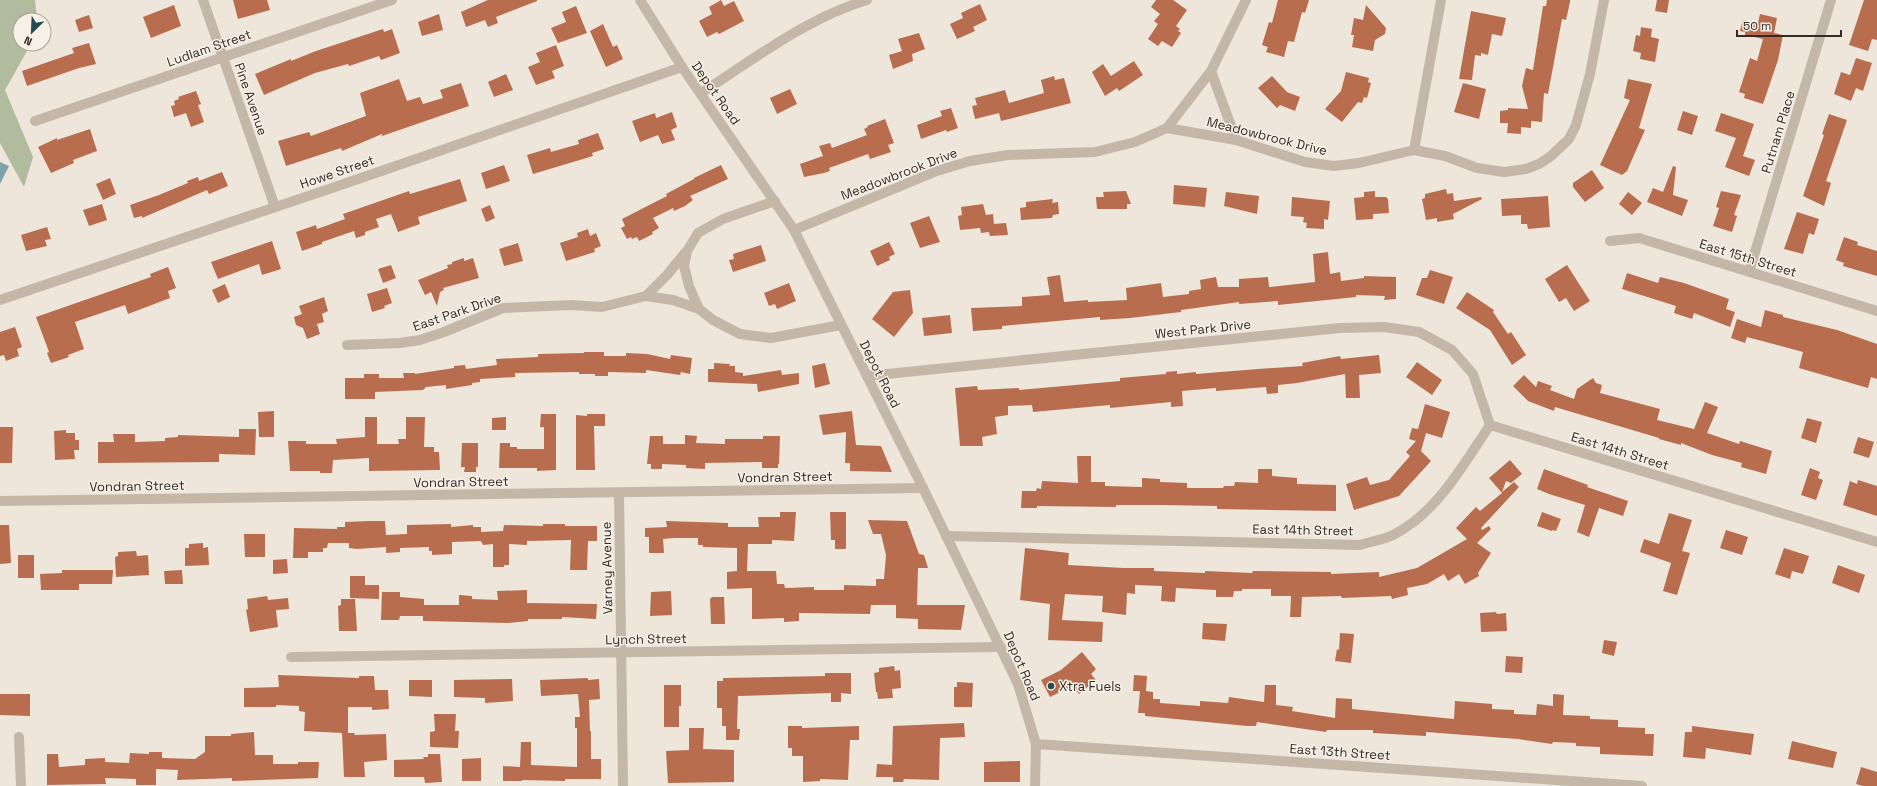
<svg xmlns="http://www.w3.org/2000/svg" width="1877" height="786" font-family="'Space Grotesk',sans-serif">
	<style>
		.green { fill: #b0bc9d }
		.water { fill: #7da4a8 }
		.building { fill: #b86d4f }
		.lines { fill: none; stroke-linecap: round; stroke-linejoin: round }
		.minor { stroke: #c5b7a8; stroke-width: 10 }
		.tertiary { stroke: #c5b7a8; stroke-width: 10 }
		.poi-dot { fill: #224a4f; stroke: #f7f0e6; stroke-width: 1.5 }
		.labels { text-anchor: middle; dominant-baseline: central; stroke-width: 3; stroke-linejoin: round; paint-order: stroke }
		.street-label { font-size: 13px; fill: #332b27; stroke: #f7f0e6 }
		.poi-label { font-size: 13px; fill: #332b27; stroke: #f7f0e6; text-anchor: start }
	</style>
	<rect width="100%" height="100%" fill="#eee6db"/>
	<!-- green -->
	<polygon class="green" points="0,0 35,0 37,20 20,20 20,44 31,44 5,90 33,157 24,187 0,143"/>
	<!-- water -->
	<polygon class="water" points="0,162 9,166 0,184"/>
	<!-- building -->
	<g class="building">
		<polygon points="233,0 267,0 270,10 238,19"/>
		<polygon points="488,0 537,0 537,1 496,17 498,23 488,27 485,20 466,27 461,12"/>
		<polygon points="721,0 724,6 734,1 744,21 719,34 717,32 707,37 699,21 712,14 709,7"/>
		<polygon points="1156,0 1173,0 1187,10 1176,26 1180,29 1178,31 1181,33 1172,47 1162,41 1158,46 1148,39 1158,24 1154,21 1160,14 1151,7"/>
		<polygon points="1278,0 1309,0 1305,13 1302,12 1294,42 1288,41 1284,57 1266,52 1268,47 1262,45 1269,22 1272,23"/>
		<polygon points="1547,0 1570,0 1570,2 1566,20 1562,19 1548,94 1544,93 1542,122 1531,121 1531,128 1521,127 1521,134 1507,133 1508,123 1500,123 1500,111 1508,110 1508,108 1528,109 1522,86 1526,68 1533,70 1543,6 1546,6"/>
		<polygon points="1657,0 1669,0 1667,13 1655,11"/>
		<polygon points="1864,0 1877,0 1877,40 1872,39 1868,51 1849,45"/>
		<polygon points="980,4 987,20 973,27 975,31 957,39 950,24 963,18 961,13"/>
		<polygon points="174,5 181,26 151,38 143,17"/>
		<polygon points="1366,5 1386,28 1385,34 1375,40 1373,51 1352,47 1354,35 1351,35 1354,18 1363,20"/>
		<polygon points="576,6 587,33 558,43 551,28 566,22 562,12"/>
		<polygon points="1471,11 1506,18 1502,36 1492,34 1488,55 1481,53 1481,56 1475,55 1472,80 1459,79"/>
		<polygon points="439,14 443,30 422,36 418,22"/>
		<polygon points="1760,14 1777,18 1774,33 1783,35 1778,60 1763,104 1744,98 1745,94 1739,92 1750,58 1757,61 1763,39 1745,35 1745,32 1740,31 1743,20 1758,23"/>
		<polygon points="89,15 93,28 79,32 75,20"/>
		<polygon points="603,24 613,47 617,45 623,59 606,67 590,31"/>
		<polygon points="1641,27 1652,29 1651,37 1659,39 1655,62 1640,59 1641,53 1633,51 1636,35 1640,36"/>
		<polygon points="383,29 384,32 392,29 400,53 381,60 379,56 349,66 348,64 315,73 264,95 255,74 291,59 291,61 316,51"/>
		<polygon points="919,33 925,49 912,54 913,61 893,69 889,55 902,51 898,39"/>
		<polygon points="89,43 96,64 79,68 27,86 22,71 74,53 72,48"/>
		<polygon points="556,45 564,66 552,71 555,78 536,85 528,67 540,62 536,53"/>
		<polygon points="1856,58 1872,63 1863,91 1856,88 1851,101 1834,94 1841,72 1850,75"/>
		<polygon points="1134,61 1143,75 1119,91 1117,88 1105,96 1092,72 1103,64 1111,76"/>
		<polygon points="1346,72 1369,78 1368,82 1371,83 1367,98 1364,97 1362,103 1358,102 1342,122 1325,109 1341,91"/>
		<polygon points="506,74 513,90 494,97 488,82"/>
		<polygon points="1054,76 1055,80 1064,78 1071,103 1001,121 999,113 975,119 972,106 977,105 975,98 1005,90 1009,103 1044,93 1041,80"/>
		<polygon points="1272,76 1287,92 1300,97 1295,111 1280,105 1277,108 1258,88"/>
		<polygon points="399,79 407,101 420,97 423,104 443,98 440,90 461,83 469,106 382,136 382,134 342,151 341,148 286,166 278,141 309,132 311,136 366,116 360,93"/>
		<polygon points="1628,79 1652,84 1639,128 1645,130 1627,171 1622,175 1600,165 1630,100 1624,98"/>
		<polygon points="1463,83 1486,89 1479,119 1454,112"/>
		<polygon points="790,89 797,104 777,114 770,98"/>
		<polygon points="196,91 201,104 198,105 204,122 191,127 186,113 174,117 171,106 175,105 174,101 179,99 178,97"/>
		<polygon points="951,108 958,128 947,132 946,130 921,139 917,125 942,116 940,111"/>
		<polygon points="1683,111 1698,116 1692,135 1677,130"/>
		<polygon points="672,112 677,127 671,130 675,140 662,144 658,135 640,142 632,121 655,113 656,118"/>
		<polygon points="1721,113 1754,124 1743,156 1755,160 1749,176 1725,167 1736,138 1715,131"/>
		<polygon points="1829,114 1847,120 1826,181 1831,183 1824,206 1803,196 1824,135 1822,134"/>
		<polygon points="885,119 894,143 888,145 891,152 870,159 868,154 829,168 830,171 824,173 804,177 800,164 823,156 819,146 830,143 832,148 867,135 864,129 868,127 867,126"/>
		<polygon points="90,129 97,151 73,160 74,163 51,173 38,147 57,138 57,140"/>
		<polygon points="598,133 604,149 592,153 593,156 533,174 527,155 550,148 551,152 579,144 578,140"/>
		<polygon points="504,165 510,181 486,189 481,173"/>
		<polygon points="721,165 728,179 690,196 693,200 685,206 674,211 673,208 653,218 659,228 652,232 653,234 639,241 637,237 632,239 631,237 627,239 621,228 625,226 622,219 667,196 666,194 694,179 694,178"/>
		<polygon points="1673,166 1676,167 1673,195 1688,200 1682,216 1647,202 1653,188 1663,192"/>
		<polygon points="1592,170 1604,188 1585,202 1573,187 1573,183"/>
		<polygon points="222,172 228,186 209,194 207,190 142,218 142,216 134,218 130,205 159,195 188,183 187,181 198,177 199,181"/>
		<polygon points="110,178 116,194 103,200 96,184"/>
		<polygon points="460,179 467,201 418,217 420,224 398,232 391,214 376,219 379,227 365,232 365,235 356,238 354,231 322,242 322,244 302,251 296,232 316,225 317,229 345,219 343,214 409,191 410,194"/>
		<polygon points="1174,185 1207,188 1205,207 1173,204"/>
		<polygon points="1446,189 1447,194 1453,193 1454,201 1481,197 1482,199 1453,214 1454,219 1437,222 1437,218 1426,220 1422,199 1425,198 1425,194"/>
		<polygon points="1126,191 1131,204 1127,204 1127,209 1097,209 1096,197 1104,197 1103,192"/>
		<polygon points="1375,191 1375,197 1386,197 1388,199 1389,213 1373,214 1373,219 1356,220 1354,198 1364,197 1364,192"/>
		<polygon points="1721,191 1741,195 1734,215 1737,216 1732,232 1713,226 1719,208 1716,207"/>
		<polygon points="1226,192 1259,196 1257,214 1224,206"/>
		<polygon points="1628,192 1642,203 1632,215 1619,204"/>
		<polygon points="1548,196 1550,227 1528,229 1527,224 1521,224 1521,215 1502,216 1501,199"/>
		<polygon points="1292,197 1330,201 1328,220 1324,219 1324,229 1306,228 1307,223 1303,222 1304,217 1291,216"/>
		<polygon points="1053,199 1052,203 1058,202 1059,214 1053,215 1052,218 1021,220 1020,208 1026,207 1026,202"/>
		<polygon points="102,204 107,220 89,226 83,210"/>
		<polygon points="983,204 986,215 993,214 994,224 1006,223 1008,235 990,236 989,232 981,233 980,228 960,230 958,216 962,215 961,207"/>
		<polygon points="490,205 495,218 486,222 481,209"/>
		<polygon points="1797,212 1819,219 1814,235 1809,233 1803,254 1784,249"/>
		<polygon points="929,216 940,242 920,248 910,223"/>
		<polygon points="47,227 51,239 45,240 47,246 26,251 21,235"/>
		<polygon points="588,229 590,236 596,233 601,246 594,249 595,252 566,261 560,243 578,237 577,233"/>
		<polygon points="1844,237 1858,242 1857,245 1877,251 1877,276 1843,266 1844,263 1836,260"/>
		<polygon points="272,241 281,269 262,275 259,264 218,279 211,262"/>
		<polygon points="889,242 895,254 889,257 890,260 877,266 870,251"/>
		<polygon points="518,243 523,261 504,266 499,249"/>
		<polygon points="761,245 766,261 733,272 729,260 734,259 733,254"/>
		<polygon points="1328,252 1330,274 1340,272 1341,281 1364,278 1364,276 1396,277 1396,299 1384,300 1385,296 1356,295 1356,297 1278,305 1278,301 1239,304 1239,302 1181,310 1181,312 1130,318 1100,320 1100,317 1002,326 1002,329 973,331 971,308 1022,306 1022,297 1050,295 1047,277 1060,275 1064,302 1088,300 1088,302 1127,300 1126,288 1161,283 1163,297 1189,294 1189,291 1201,289 1200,280 1216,277 1218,287 1239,287 1239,279 1268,277 1269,287 1315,282 1313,254"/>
		<polygon points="464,258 464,261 473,258 479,278 443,288 444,290 440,292 437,306 431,292 425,295 418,280 448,268 447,265 452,264 452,262"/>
		<polygon points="391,265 396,278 383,283 378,269"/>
		<polygon points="1567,265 1590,301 1574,311 1566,298 1559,302 1545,279"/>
		<polygon points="168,267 176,288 168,291 170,298 128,314 125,305 75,322 84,349 68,355 69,357 51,363 47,353 49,352 36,317 151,277 150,274"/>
		<polygon points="1430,270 1453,277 1444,304 1416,295 1422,278 1427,278"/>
		<polygon points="1627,273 1658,283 1660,277 1684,283 1729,299 1726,309 1735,312 1730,327 1694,313 1692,319 1674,313 1676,306 1622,289"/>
		<polygon points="789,283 796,301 777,309 775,304 769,306 764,293"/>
		<polygon points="225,284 230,297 218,303 212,290"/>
		<polygon points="387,288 392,303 384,306 385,308 372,312 367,294"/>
		<polygon points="910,290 913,313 894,337 872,319 893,292"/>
		<polygon points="1467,292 1494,310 1493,312 1508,334 1511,332 1526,355 1512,365 1490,330 1456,308"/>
		<polygon points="324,297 328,311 322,314 324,322 317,324 320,334 307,339 303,328 296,325 294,317 302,314 299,306"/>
		<polygon points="1765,310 1783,315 1783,317 1837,330 1877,344 1877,379 1871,377 1868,388 1799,368 1803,352 1747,337 1745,343 1731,338 1737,319 1761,327"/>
		<polygon points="950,315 952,333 924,336 922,318"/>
		<polygon points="15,327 22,347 17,349 19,356 6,361 4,355 0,356 0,332"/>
		<polygon points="584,352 604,352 604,356 626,356 626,353 647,354 670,359 671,355 692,358 690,374 681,372 680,375 646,370 646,373 608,372 608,376 595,376 595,374 579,374 579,372 515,373 515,377 480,379 480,382 472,383 472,385 446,389 446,385 426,387 423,390 375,392 375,399 345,399 345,378 364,378 364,374 379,374 379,378 404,378 403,373 415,373 415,374 454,368 454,366 465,365 466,369 497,365 496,359 538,357 538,354 584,353"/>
		<polygon points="1379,355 1381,373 1359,375 1360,398 1346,398 1345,374 1297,383 1278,385 1278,393 1267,394 1266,387 1216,391 1216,388 1182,391 1183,406 1171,407 1171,402 1110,408 1110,405 1033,412 1032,405 1008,406 1008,415 995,417 997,434 982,437 983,446 960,446 955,388 977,386 978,390 1019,388 1019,390 1120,381 1120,378 1166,374 1166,372 1177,371 1177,374 1196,372 1196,374 1258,369 1303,366 1302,363 1340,356 1341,359"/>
		<polygon points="1417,362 1442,380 1432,395 1406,377"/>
		<polygon points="714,363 730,364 729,366 735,366 735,372 743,373 743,376 781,370 782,375 799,373 799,384 758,392 757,384 708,382 708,369 714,369"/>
		<polygon points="825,363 830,384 815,388 812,366"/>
		<polygon points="1524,375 1536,387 1538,381 1552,386 1550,390 1574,399 1577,389 1593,378 1596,383 1602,385 1600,393 1660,409 1657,420 1694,429 1705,402 1718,407 1707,433 1739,444 1740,441 1772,451 1766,474 1741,467 1742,463 1712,455 1681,443 1681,445 1659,439 1659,438 1555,407 1554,411 1528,401 1513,386"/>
		<polygon points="1425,404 1450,412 1442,438 1426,433 1421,451 1431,461 1399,496 1354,510 1346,484 1367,477 1370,485 1389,480 1410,456 1406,452 1416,441 1409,439 1412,428 1418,429"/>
		<polygon points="274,411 274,437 259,437 258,412"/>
		<polygon points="852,411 856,445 881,446 892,472 850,471 850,463 845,463 846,432 823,435 819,415"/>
		<polygon points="541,414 556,414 556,470 537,471 537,468 499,468 500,443 510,443 510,447 517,447 517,449 544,449 544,427 540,427"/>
		<polygon points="587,414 605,414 605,426 594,426 595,470 576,470 576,415 587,416"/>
		<polygon points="365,417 377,417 377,444 399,444 398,439 406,439 406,417 425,417 424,447 434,447 434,452 439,452 440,470 369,471 369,458 333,460 332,473 320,473 320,471 290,471 288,441 306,441 306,444 337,444 336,439 365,437"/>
		<polygon points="506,417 506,430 492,430 492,418"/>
		<polygon points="1807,418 1822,422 1816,443 1801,438"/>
		<polygon points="0,427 13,427 12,463 0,463"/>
		<polygon points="239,429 256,429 255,455 219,454 219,462 98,463 98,442 114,442 113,434 135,434 135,442 165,441 165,438 178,437 178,435 239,437"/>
		<polygon points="66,430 66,433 75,433 75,440 79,440 79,450 74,450 75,459 55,460 54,431"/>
		<polygon points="685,435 697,436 696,443 725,444 725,439 763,439 763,436 780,436 779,464 778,464 778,468 762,468 762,462 705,463 705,469 686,468 686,465 662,464 662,469 651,469 651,464 647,464 650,436 663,436 663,444 685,444"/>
		<polygon points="1858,437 1874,442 1869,458 1853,453"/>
		<polygon points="462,443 478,443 478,467 476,467 476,472 464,472 465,467 461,467"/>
		<polygon points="1077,456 1091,456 1091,482 1105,482 1105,486 1142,487 1142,478 1160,479 1160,482 1187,483 1187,488 1223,488 1224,486 1234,486 1235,482 1258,483 1258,469 1272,469 1272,476 1297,478 1297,484 1336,485 1336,511 1217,509 1217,506 1163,505 1116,505 1116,507 1037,506 1037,508 1021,508 1022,491 1036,491 1037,488 1041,489 1042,481 1078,483"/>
		<polygon points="1510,460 1522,474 1511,483 1506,481 1502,492 1514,482 1519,487 1481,528 1482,530 1489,526 1491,529 1477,543 1491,553 1478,573 1479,576 1465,584 1459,574 1448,581 1444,574 1427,584 1407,588 1408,595 1392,599 1391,596 1342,598 1341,596 1302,597 1301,617 1290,617 1291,596 1271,596 1271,589 1242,589 1242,591 1234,591 1233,597 1216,597 1216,590 1176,588 1175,602 1161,601 1162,586 1135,585 1135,594 1127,593 1126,615 1102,612 1103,596 1065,594 1062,620 1103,622 1102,642 1048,640 1050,604 1020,600 1025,548 1069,553 1068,565 1124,568 1154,568 1154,571 1205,573 1205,571 1252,573 1253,571 1331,572 1331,574 1379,572 1379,577 1417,568 1467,539 1456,528 1476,507 1480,511 1502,493 1489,478"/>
		<polygon points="1810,468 1820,472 1818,478 1823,480 1816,500 1801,495"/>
		<polygon points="1544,469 1588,485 1587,487 1628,501 1623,516 1599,508 1589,537 1577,532 1585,505 1549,494 1537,489"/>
		<polygon points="1858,480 1877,486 1877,516 1843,505 1850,481 1857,484"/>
		<polygon points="780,512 796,512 794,541 772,540 772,544 748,544 747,571 776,571 777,584 784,584 785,588 814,587 814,590 844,590 844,585 876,586 876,579 884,579 886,555 881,534 873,534 868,520 907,521 919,554 924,555 928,568 918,568 917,605 965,605 961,630 918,629 918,619 896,618 896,605 871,605 870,614 799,613 799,621 784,622 784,618 752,619 752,588 727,589 727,572 737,571 737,548 703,547 703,545 698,545 698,538 674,538 663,539 664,553 649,553 649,537 645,537 645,528 667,527 666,521 728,523 728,527 759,527 758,517 780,517"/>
		<polygon points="830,512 846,512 846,549 835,549 835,540 831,540"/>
		<polygon points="1542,512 1561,519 1556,531 1552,530 1552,531 1537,526"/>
		<polygon points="1669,513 1692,520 1682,551 1690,553 1677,595 1663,591 1671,563 1640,552 1644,539 1659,544"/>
		<polygon points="369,521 385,521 386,535 407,534 407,525 451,524 451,527 473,525 473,527 481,527 481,532 503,531 504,525 543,526 543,524 565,524 565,526 597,526 597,541 588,541 587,570 570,570 571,540 527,541 527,545 509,544 509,565 504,565 504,567 493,567 493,544 483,545 481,541 452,542 452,554 432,555 432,551 429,551 429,547 400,548 400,552 386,553 386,547 357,549 349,548 349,543 328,543 327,548 323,548 323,552 308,552 308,558 293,558 294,528 337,529 337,527 345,527 345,522"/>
		<polygon points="0,525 9,525 11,563 0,564"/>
		<polygon points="1726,530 1748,537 1742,555 1720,548"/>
		<polygon points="244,534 265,534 265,557 245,557"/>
		<polygon points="203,543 203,548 208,547 209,565 185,566 185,548 189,548 189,544"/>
		<polygon points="1784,548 1809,556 1803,574 1792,571 1790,579 1775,574"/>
		<polygon points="136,551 137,556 148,555 149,575 116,577 115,557 118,556 118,552"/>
		<rect x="18" y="555" width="16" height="23"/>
		<polygon points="287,559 288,573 273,574 273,560"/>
		<polygon points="1838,565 1865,575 1859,593 1832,583"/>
		<polygon points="62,570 113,570 112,584 79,584 79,590 41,590 40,574 62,573"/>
		<polygon points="182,570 183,584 165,584 164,571"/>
		<polygon points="350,576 365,576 365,585 379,585 379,599 350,598"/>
		<polygon points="527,590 527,603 597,604 596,619 562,617 562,619 528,619 528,621 507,623 423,621 423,616 400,616 399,620 381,620 382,592 400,592 400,597 424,599 424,605 459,605 459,595 472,596 472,599 498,600 497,591"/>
		<polygon points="671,591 672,615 650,616 651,592"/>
		<polygon points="267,596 268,600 288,598 289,609 276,610 278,627 250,632 246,610 248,609 247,599"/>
		<polygon points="712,597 724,597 725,624 711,624 710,599"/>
		<polygon points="341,599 355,599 357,631 339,631 338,606 341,605"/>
		<polygon points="1496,612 1497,614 1506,613 1507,631 1481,632 1480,613"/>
		<polygon points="1203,623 1227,624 1225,641 1202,639"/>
		<polygon points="1340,633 1354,634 1351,663 1335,661 1337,649 1339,650"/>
		<polygon points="1604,640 1617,642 1614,656 1602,653"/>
		<polygon points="1082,652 1096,669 1091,674 1096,680 1079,694 1072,686 1050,697 1041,680 1061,670"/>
		<polygon points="1506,656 1523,657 1522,673 1505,672"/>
		<polygon points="894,666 895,671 900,670 901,688 892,689 893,698 878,699 877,692 876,692 874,673 879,672 879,668"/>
		<polygon points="825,673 851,673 851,694 841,693 841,702 831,702 831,693 738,696 737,729 740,729 739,740 726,740 726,726 722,726 722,708 717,708 717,681 723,681 723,678 825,676"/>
		<polygon points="278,675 359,678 359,676 374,676 375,690 388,690 389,709 372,710 372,707 348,707 348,733 355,733 354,735 386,734 387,760 364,762 365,777 344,777 342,733 304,731 305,712 299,711 299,706 276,705 276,707 244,707 244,688 279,687"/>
		<polygon points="1134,675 1147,676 1146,691 1153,692 1153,699 1160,699 1160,703 1200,706 1200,701 1228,703 1229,697 1264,702 1265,685 1276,685 1276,705 1293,707 1292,711 1335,718 1336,698 1352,699 1352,709 1454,719 1455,701 1492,704 1492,709 1514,710 1514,714 1536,715 1537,704 1553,706 1553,694 1564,695 1563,715 1590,716 1590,719 1618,720 1618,727 1645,728 1645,734 1654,734 1653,756 1600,754 1600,747 1576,746 1576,743 1553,742 1552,744 1518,739 1426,732 1426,736 1373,733 1373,730 1327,730 1326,732 1257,722 1256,726 1247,726 1145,716 1145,713 1138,713 1140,691 1133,691"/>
		<polygon points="588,678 588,680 599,679 600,699 589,700 590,731 591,731 591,759 601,759 601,779 565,779 565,781 522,780 522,781 503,781 503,766 520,767 521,742 531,742 531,765 577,767 577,728 575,728 575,717 580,717 578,694 541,696 540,680"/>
		<polygon points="512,679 513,701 485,703 485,698 454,697 454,680"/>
		<polygon points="409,680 432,680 432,697 409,696"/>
		<polygon points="957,682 973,683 972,707 954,707 954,687 957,687"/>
		<polygon points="664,685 681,685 681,706 679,706 679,727 664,727"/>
		<polygon points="0,694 30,694 30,716 0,715"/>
		<polygon points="434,714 456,714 455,731 459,731 458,748 430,747 430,732 435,731"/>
		<polygon points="964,723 965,737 940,738 939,780 904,779 903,782 893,782 893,777 876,777 877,764 892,765 893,726"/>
		<polygon points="788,726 802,726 802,728 859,726 859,740 850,740 848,780 820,779 820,781 803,782 803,756 792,756 792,748 788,748"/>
		<polygon points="1692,726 1754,734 1751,755 1706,748 1705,759 1683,757 1685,732 1692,732"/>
		<polygon points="689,728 704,728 703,749 734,750 734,782 668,783 666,751 689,750"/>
		<polygon points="254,732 255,755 273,755 273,764 298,764 298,762 319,762 318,778 232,781 232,778 177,780 178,770 156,769 156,785 136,785 136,779 105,778 106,784 47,785 47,754 58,754 59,767 85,765 85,759 105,758 105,762 129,763 130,753 149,754 149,752 162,752 162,758 195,759 205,752 205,736 231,736 231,734"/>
		<polygon points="1792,741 1837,752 1833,768 1788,759"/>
		<polygon points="428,754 440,754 442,782 425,783 424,777 394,777 394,760 424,759 423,757 428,757"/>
		<polygon points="481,758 481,781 462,781 462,759"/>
		<polygon points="1020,761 1020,782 984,782 984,762"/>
		<polygon points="1861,767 1877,772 1877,786 1863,786 1856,784"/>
	</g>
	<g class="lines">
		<!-- minor -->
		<g class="minor">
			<polyline points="203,0 275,207"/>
			<path d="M701,93c53,-34 106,-75 166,-93"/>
			<polyline points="35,121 392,0"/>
			<polyline points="1167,128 1211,71"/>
			<polyline points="1236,140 1211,71 1246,0"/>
			<polyline points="1414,150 1441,0"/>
			<polyline points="775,201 723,219 698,233 687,251 684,266 689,286 699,309 713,320 740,334 771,338 841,325"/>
			<polyline points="794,230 937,171 970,161 1008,155 1095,152 1135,142 1167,128 1236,140 1305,162 1334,166 1359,163 1414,150 1445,156 1477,168 1504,172 1526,169 1539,164 1551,156 1569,139 1576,125 1590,74 1604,0"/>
			<polyline points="1610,241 1639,238 1877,311"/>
			<polyline points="1749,272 1831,0"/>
			<polyline points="646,296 667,275 685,253"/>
			<polyline points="0,300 335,187 682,67"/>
			<polyline points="347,345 400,343 420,340 444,332 503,308 571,305 602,307 646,296 673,300 699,309"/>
			<polyline points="867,376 1340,328 1384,327 1419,332 1452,350 1473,374 1490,425"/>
			<polyline points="1490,425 1877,542"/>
			<polyline points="619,493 623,786"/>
			<polyline points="0,501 923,488"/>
			<path d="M946,536l414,9c11,-4 23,-5 33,-10 44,-22 70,-70 97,-110"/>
			<polyline points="291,657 1001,647"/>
			<polyline points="19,737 21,786"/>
			<polyline points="1036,744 1642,786"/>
		</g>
		<!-- tertiary -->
		<polyline class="tertiary" points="640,0 682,67 794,230 923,488 1018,684 1036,744 1035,786"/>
	</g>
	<!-- markers -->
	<circle class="poi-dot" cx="1051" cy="686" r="4"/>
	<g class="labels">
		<!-- street labels -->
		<g class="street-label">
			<text transform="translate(209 48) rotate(-19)">Ludlam Street</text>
			<text transform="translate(716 93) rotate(55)">Depot Road</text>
			<text transform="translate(251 99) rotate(71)">Pine Avenue</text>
			<text transform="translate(1778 132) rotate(-73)">Putnam Place</text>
			<text transform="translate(1267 136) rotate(14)">Meadowbrook Drive</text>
			<text transform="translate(337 172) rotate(-19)">Howe Street</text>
			<text transform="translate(899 174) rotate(-21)">Meadowbrook Drive</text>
			<text transform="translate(1748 258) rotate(17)">East 15th Street</text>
			<text transform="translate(457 312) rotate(-19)">East Park Drive</text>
			<text transform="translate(1203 329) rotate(-6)">West Park Drive</text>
			<text transform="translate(880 374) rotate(63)">Depot Road</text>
			<text transform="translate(1620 451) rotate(17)">East 14th Street</text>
			<text transform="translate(785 477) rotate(-1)">Vondran Street</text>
			<text transform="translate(461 482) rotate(-1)">Vondran Street</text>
			<text transform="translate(137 486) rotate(-1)">Vondran Street</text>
			<text transform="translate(1303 530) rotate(1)">East 14th Street</text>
			<text transform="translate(607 568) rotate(-91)">Varney Avenue</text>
			<text transform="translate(646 639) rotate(-1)">Lynch Street</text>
			<text transform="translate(1022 666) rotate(67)">Depot Road</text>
			<text transform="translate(1340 752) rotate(4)">East 13th Street</text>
		</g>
		<!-- poi labels -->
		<g class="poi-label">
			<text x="1059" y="686">Xtra Fuels</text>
		</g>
	</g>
	<!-- north arrow -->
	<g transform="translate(32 32) rotate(204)"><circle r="19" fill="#f7f0e6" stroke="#a9a19a"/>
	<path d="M0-3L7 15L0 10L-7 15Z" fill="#224a4f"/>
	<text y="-6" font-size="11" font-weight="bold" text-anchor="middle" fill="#332b27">N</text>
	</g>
	<!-- scale -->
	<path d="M1737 30v6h104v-6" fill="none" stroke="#332b27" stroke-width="2"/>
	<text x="1743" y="30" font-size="12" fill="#332b27" stroke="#f7f0e6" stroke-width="3" paint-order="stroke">50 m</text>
</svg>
